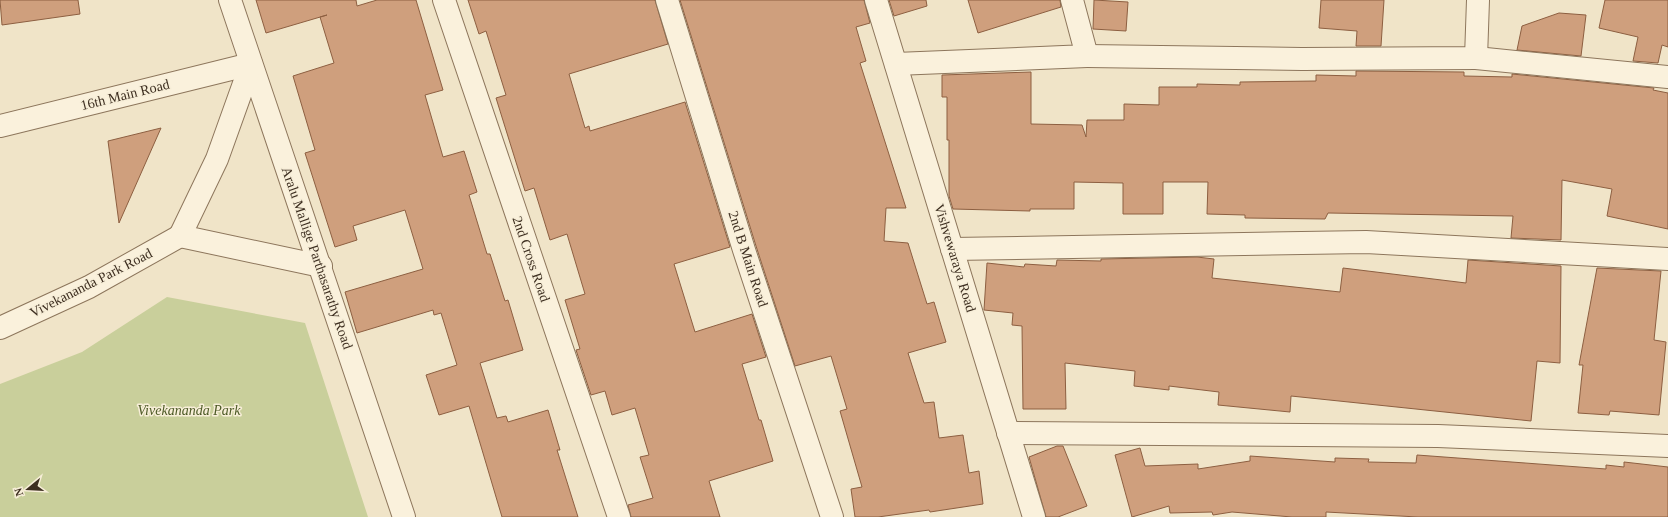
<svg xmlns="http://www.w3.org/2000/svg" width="1668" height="517" font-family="Georgia,serif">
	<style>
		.green { fill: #c9cf9b }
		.building { fill: #cf9f7d; stroke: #8d5f41 }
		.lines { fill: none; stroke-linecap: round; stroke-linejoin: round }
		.minor-casing { stroke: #8d765c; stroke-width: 24 }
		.minor { stroke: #faf1dc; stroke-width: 22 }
		.labels { text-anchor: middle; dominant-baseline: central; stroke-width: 3; stroke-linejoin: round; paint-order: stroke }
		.street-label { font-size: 14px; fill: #3d2e20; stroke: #f7eed8 }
		.park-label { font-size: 14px; font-style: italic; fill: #4d5a26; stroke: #f7eed8 }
	</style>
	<rect width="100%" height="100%" fill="#f0e4c8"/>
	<!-- green -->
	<polygon class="green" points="167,297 305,323 368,517 0,517 0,384 82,352"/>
	<!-- building -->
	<g class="building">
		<polygon points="0,0 78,0 80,14 2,25"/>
		<polygon points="256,0 356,0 357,6 377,0 416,0 443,90 425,95 443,157 464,151 477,192 469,195 487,254 490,254 505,301 508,300 523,350 480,363 497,418 506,416 508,422 548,410 560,450 557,450 578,517 502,517 469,406 439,415 426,375 457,365 441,313 434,315 433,310 357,333 345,292 423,269 405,210 353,226 357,240 335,247 305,153 315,150 293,76 334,63 320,17 327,15 266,33"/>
		<polygon points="468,0 655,0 668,44 569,74 585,128 589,126 590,131 685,102 730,247 674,264 695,332 752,314 766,357 742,364 759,420 761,420 773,461 709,481 720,517 631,517 628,505 653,498 640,457 649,455 635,408 612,415 605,391 591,395 576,350 580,349 565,300 585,294 567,234 550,240 534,188 525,191 496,98 506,95 486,31 479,34"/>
		<polygon points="680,0 864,0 870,23 856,27 866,61 860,63 906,208 886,208 884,241 908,243 927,304 934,302 946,342 908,353 924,403 934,402 939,438 963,435 969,473 979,471 983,504 930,512 929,510 878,517 855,517 851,489 862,487 840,411 847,409 831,356 795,366 756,246"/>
		<polygon points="889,0 926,0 927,6 894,16"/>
		<polygon points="968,0 1060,0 1061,7 978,33"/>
		<polygon points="1094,0 1128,2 1126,31 1093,29"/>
		<polygon points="1321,0 1384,0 1381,46 1356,46 1357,31 1319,28"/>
		<polygon points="1605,0 1668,0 1668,47 1662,45 1658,63 1633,61 1638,37 1599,28"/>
		<polygon points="1559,13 1586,15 1581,56 1517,50 1522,26"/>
		<polygon points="1356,71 1464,72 1464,76 1512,77 1512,74 1654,88 1653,90 1668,93 1668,229 1607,216 1612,189 1562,180 1561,240 1511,238 1513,216 1328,213 1325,219 1245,218 1245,215 1207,214 1208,182 1163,182 1163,214 1123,214 1123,183 1074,182 1074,209 1030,209 1030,211 953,209 949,196 949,140 947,140 947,97 942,97 942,75 1031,72 1031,124 1082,125 1086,137 1087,120 1124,120 1124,104 1159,105 1159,87 1197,87 1197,84 1240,85 1240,82 1316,81 1316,75 1356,76"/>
		<polygon points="161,128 119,223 108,141"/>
		<polygon points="1197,257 1214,259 1212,278 1340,292 1343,268 1466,283 1468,260 1561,266 1560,363 1537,361 1531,421 1291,396 1290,412 1218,405 1219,392 1169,386 1169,390 1134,386 1135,371 1065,363 1066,409 1023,409 1022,326 1012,325 1013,313 984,310 987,263 1024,267 1025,264 1056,266 1057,260 1101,261 1101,259"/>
		<polygon points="1597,268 1661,271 1654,340 1666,342 1659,415 1610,411 1609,415 1578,413 1583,365 1579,365"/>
		<polygon points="1057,446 1063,446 1087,506 1058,517 1046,517 1029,457"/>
		<polygon points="1140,448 1145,466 1198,464 1198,469 1250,461 1250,456 1335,462 1335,458 1369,459 1368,462 1416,463 1417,455 1606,469 1606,465 1624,467 1624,462 1668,467 1668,517 1418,517 1326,512 1326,517 1292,517 1232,512 1213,515 1212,512 1170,513 1169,506 1132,517 1115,455"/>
	</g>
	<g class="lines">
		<defs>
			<g id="minor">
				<polyline points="230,0 404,517"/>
				<polyline points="444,0 619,517"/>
				<polyline points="667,0 744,250 832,517"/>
				<polyline points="876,0 1034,517"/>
				<polyline points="1087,56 1302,59 1476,58 1478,0"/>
				<polyline points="1476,58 1668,77"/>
				<polyline points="896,64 1087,56 1072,0"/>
				<polyline points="0,126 251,64"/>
				<polyline points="180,236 217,159 251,64"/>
				<polyline points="180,236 321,266"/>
				<polyline points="952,249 1366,242 1668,259"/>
				<polyline points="0,328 89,287 180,236"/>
				<polyline points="1008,433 1438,436 1668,446"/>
			</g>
		</defs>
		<!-- minor casing -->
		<use href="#minor" class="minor-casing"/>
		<!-- minor -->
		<use href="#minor" class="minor"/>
	</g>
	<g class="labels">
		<!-- street labels -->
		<g class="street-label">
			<text transform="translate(125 95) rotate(-14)">16th Main Road</text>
			<text transform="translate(317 258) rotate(71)">Aralu Mallige Parthasarathy Road</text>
			<text transform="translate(955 258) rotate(73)">Vishvewaraya Road</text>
			<text transform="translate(531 259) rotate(71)">2nd Cross Road</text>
			<text transform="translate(748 259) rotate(72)">2nd B Main Road</text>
			<text transform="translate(91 283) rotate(-27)">Vivekananda Park Road</text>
		</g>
		<!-- park labels -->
		<g class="park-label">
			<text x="189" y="410">Vivekananda Park</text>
		</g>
	</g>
	<!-- north arrow -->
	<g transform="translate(28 489) rotate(252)" stroke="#f7eed8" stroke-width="3" paint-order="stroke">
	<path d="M0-3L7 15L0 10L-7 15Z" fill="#3d2e20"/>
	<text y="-6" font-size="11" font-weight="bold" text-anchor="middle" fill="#3d2e20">N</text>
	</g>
</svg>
